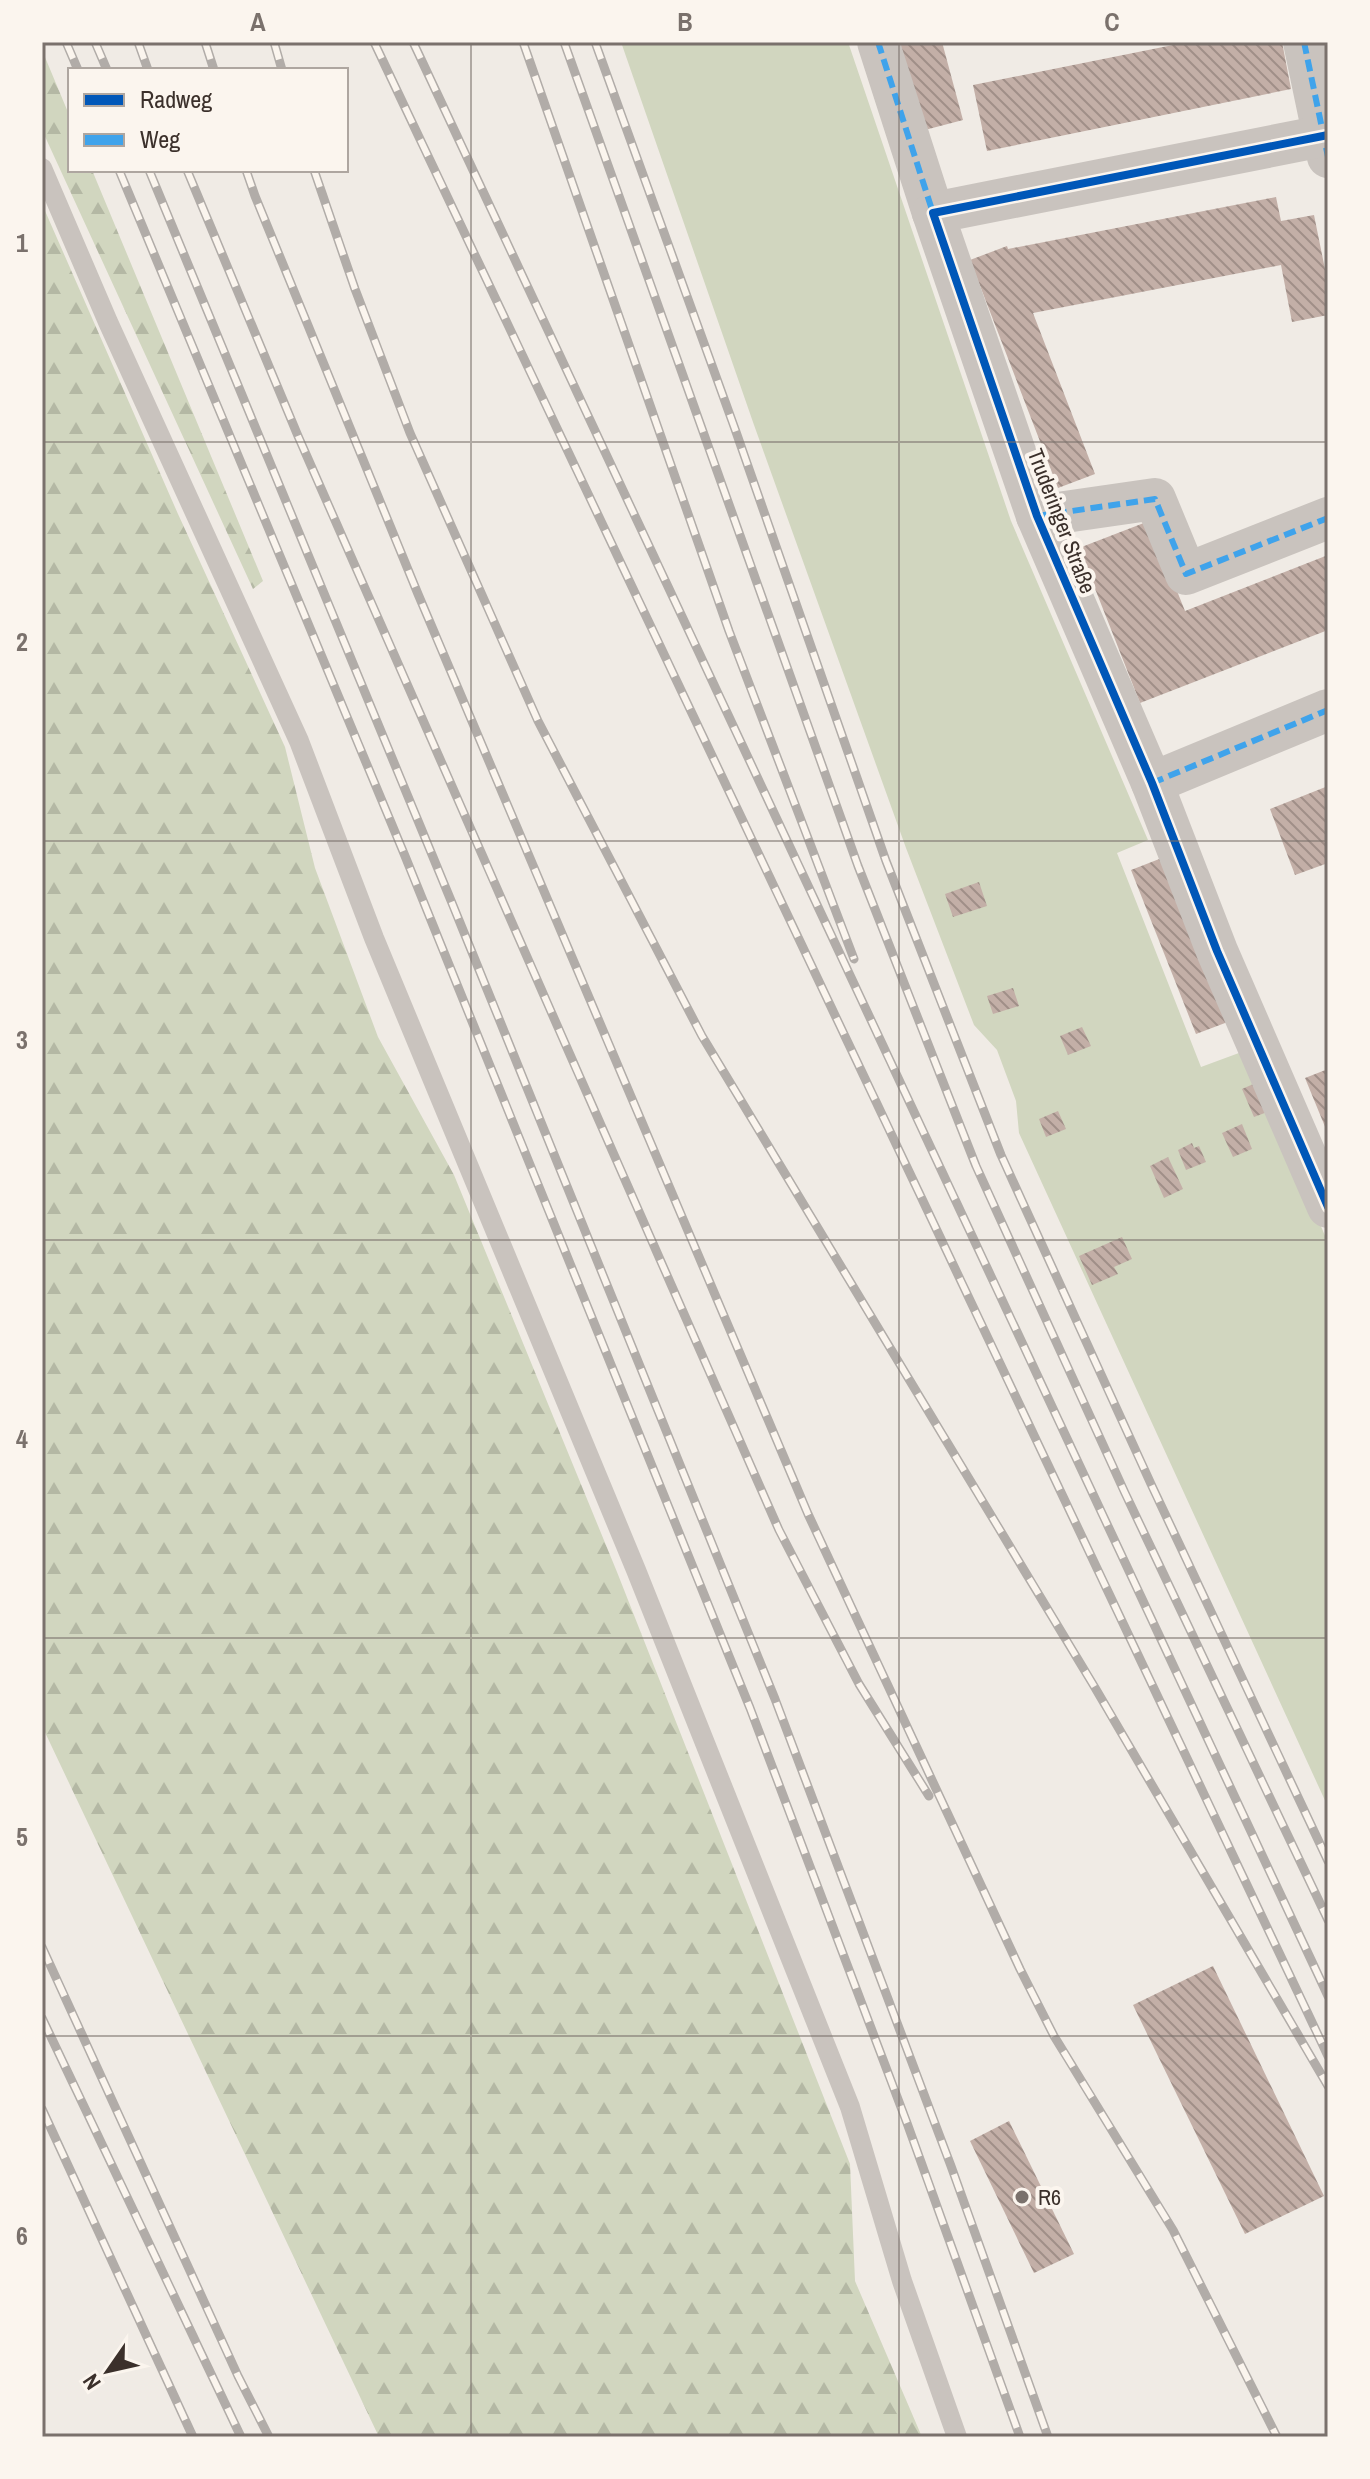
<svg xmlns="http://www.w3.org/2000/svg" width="1370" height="2479" font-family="'Archivo Narrow',sans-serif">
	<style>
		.forest { fill: url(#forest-firs) }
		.green { fill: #d1d6bf }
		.building { fill: url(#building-back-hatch) }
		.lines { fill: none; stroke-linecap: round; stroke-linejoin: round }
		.lane { stroke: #c9c3be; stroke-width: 20 }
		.street { stroke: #c9c3be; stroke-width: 42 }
		.rail-casing { stroke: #b1aca8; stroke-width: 9 }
		.rail { stroke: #fbf5ee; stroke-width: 6; stroke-dasharray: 18; stroke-linecap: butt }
		.quiet { stroke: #3fa3eb; stroke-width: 6; stroke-dasharray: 12 6; stroke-linecap: butt }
		.cycleway-casing { stroke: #fbf5ee; stroke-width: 13 }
		.cycleway { stroke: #0057b8; stroke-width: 8 }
		.grid { fill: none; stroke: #7a716c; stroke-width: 2; stroke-opacity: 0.55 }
		.poi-dot { fill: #7a716c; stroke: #fbf5ee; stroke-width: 3 }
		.labels { text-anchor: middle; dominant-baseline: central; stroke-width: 8; stroke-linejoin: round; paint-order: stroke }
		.street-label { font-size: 22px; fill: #3b302b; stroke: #fbf5ee }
		.poi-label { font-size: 22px; fill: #3b302b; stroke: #fbf5ee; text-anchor: start }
		.neatline { fill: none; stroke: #7a716c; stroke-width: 3 }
		.grid-label { font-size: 26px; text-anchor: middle; font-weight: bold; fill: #7a716c }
	</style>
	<defs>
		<pattern id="forest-firs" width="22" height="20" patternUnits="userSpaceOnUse" patternTransform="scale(2)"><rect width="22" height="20" fill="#d1d6bf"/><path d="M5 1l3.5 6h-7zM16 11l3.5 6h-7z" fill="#b4b8a4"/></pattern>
		<pattern id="building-back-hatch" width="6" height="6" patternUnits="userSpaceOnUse" patternTransform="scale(2)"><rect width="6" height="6" fill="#c3afa7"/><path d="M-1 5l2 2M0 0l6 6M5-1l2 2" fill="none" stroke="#a08f88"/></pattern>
	</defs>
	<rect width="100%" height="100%" fill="#f0ebe5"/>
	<!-- forest -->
	<g class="forest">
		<polygon points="42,50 70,117 70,170 92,170 263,581 253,589 42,130"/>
		<polygon points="42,204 178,514 285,747 315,868 378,1037 454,1175 617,1572 850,2164 855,2281 922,2437 379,2437 42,1726"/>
	</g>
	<!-- green -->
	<polygon class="green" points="621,42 848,42 1011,521 1148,840 1117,853 1201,1067 1247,1050 1328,1243 1328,1807 1019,1133 1016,1101 997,1050 974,1025 906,848 754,425"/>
	<!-- building -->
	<g class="building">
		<polygon points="897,42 942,42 963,120 921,131"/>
		<polygon points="1188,42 1282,42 1291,89 987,151 973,85"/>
		<polygon points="1276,197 1281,221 1314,215 1328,284 1328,315 1292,322 1281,265 1033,313 1095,474 1058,488 970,260 1007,246 1008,249"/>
		<polygon points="1149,521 1185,611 1328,555 1328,630 1140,703 1079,548"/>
		<polygon points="1328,786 1328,863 1295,875 1270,809"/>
		<polygon points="1167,856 1233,1020 1196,1034 1131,870"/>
		<polygon points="979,882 987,906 953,917 945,894"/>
		<polygon points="1013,988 1019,1006 993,1014 987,996"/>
		<polygon points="1082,1027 1091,1046 1068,1055 1060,1036"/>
		<polygon points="1328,1069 1328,1134 1305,1078"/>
		<polygon points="1258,1082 1270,1111 1254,1117 1242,1089"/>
		<polygon points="1058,1111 1066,1129 1046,1137 1039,1119"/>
		<polygon points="1242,1124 1252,1149 1233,1157 1222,1133"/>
		<polygon points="1192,1143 1194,1148 1199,1146 1206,1162 1186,1170 1178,1150"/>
		<polygon points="1168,1157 1183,1189 1164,1198 1150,1166"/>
		<polygon points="1122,1237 1132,1259 1114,1267 1118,1274 1092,1285 1079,1256"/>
		<polygon points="1213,1966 1324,2196 1245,2234 1133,2005"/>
		<polygon points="1009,2121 1074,2254 1034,2273 970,2141"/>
	</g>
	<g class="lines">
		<!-- lane -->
		<polyline class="lane" points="42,168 108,322 299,741 374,938 636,1570 850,2107 902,2281 957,2437"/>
		<!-- street -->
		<g class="street">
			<polyline points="878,42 933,213"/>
			<polyline points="1304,42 1328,157"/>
			<polyline points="1328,135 933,213 1037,516 1152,783 1217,951 1328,1207"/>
			<polyline points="1037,516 1155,499 1186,574 1328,518"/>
			<polyline points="1152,783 1328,710"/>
		</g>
		<defs>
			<g id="rail">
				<polyline points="66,42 78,70"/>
				<polyline points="95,42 107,70"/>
				<polyline points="138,42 148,70"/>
				<polyline points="205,42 214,70"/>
				<polyline points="274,42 282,70"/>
				<polyline points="374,42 1328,2056"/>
				<polyline points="413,42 1328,1996"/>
				<polyline points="523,42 729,631 854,959"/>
				<polyline points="564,42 858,866 976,1166 1125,1493 1328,1920"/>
				<polyline points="595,42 735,429 886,861 1001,1155 1151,1484 1328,1861"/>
				<polyline points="119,170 405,856 750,1708 907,2123 1020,2437"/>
				<polyline points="149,170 452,903 775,1699 951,2166 1048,2437"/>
				<polyline points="187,170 298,436 779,1530 859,1684 929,1796"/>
				<polyline points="246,170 255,196 418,594 808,1514 1020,1969 1054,2036 1173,2230 1277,2437"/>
				<polyline points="314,170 355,289 410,433 538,721 702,1036 1094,1686 1328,2086"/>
				<polyline points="42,1947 238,2376 269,2437"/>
				<polyline points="42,2018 241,2437"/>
				<polyline points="42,2109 193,2437"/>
			</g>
		</defs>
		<!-- rail casing -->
		<use href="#rail" class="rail-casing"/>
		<!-- rail -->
		<use href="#rail" class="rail"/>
		<!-- quiet -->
		<g class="quiet">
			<polyline points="878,42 933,213"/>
			<polyline points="1304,42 1328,157"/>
			<polyline points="1037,516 1155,499 1186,574 1328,518"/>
			<polyline points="1152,783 1328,710"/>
		</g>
		<defs>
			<polyline id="cycleway" points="1328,135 933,213 1037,516 1152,783 1217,951 1328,1207"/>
		</defs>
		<!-- cycleway casing -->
		<use href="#cycleway" class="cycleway-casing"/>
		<!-- cycleway -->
		<use href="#cycleway" class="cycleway"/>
	</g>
	<!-- grid -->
	<path class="grid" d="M471,42v2395M899,42v2395M42,442h1286M42,841h1286M42,1240h1286M42,1638h1286M42,2036h1286"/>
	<!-- markers -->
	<circle class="poi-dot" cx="1022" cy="2197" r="8"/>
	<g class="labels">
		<!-- street labels -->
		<g class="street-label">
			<text transform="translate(1062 521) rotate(69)">Truderinger Straße</text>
		</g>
		<!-- poi labels -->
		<g class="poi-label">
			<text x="1038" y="2197">R6</text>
		</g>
	</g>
	<!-- border -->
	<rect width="1370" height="2479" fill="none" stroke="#fbf5ee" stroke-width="88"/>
	<!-- legend -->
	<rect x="68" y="68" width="280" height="104" fill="#fbf5ee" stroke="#aea6a0" stroke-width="2"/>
	<rect x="84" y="94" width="40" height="12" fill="#0057b8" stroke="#aea6a0" stroke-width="2"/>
	<text x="140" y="108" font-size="24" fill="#3b302b">Radweg</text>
	<rect x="84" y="134" width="40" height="12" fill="#3fa3eb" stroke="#aea6a0" stroke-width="2"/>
	<text x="140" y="148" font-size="24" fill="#3b302b">Weg</text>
	<!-- north arrow -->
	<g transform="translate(108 2371) rotate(236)" stroke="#fbf5ee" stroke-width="6" paint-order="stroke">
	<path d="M0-6L14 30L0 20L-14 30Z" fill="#3b302b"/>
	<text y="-12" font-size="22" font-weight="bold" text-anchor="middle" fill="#3b302b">N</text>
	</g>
	<rect x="44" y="44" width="1282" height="2391" class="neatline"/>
	<g class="grid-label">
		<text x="258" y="31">A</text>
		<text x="685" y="31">B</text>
		<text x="1112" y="31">C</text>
		<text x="22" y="252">1</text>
		<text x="22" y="651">2</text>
		<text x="22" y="1049">3</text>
		<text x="22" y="1448">4</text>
		<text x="22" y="1846">5</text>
		<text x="22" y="2245">6</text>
	</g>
</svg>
